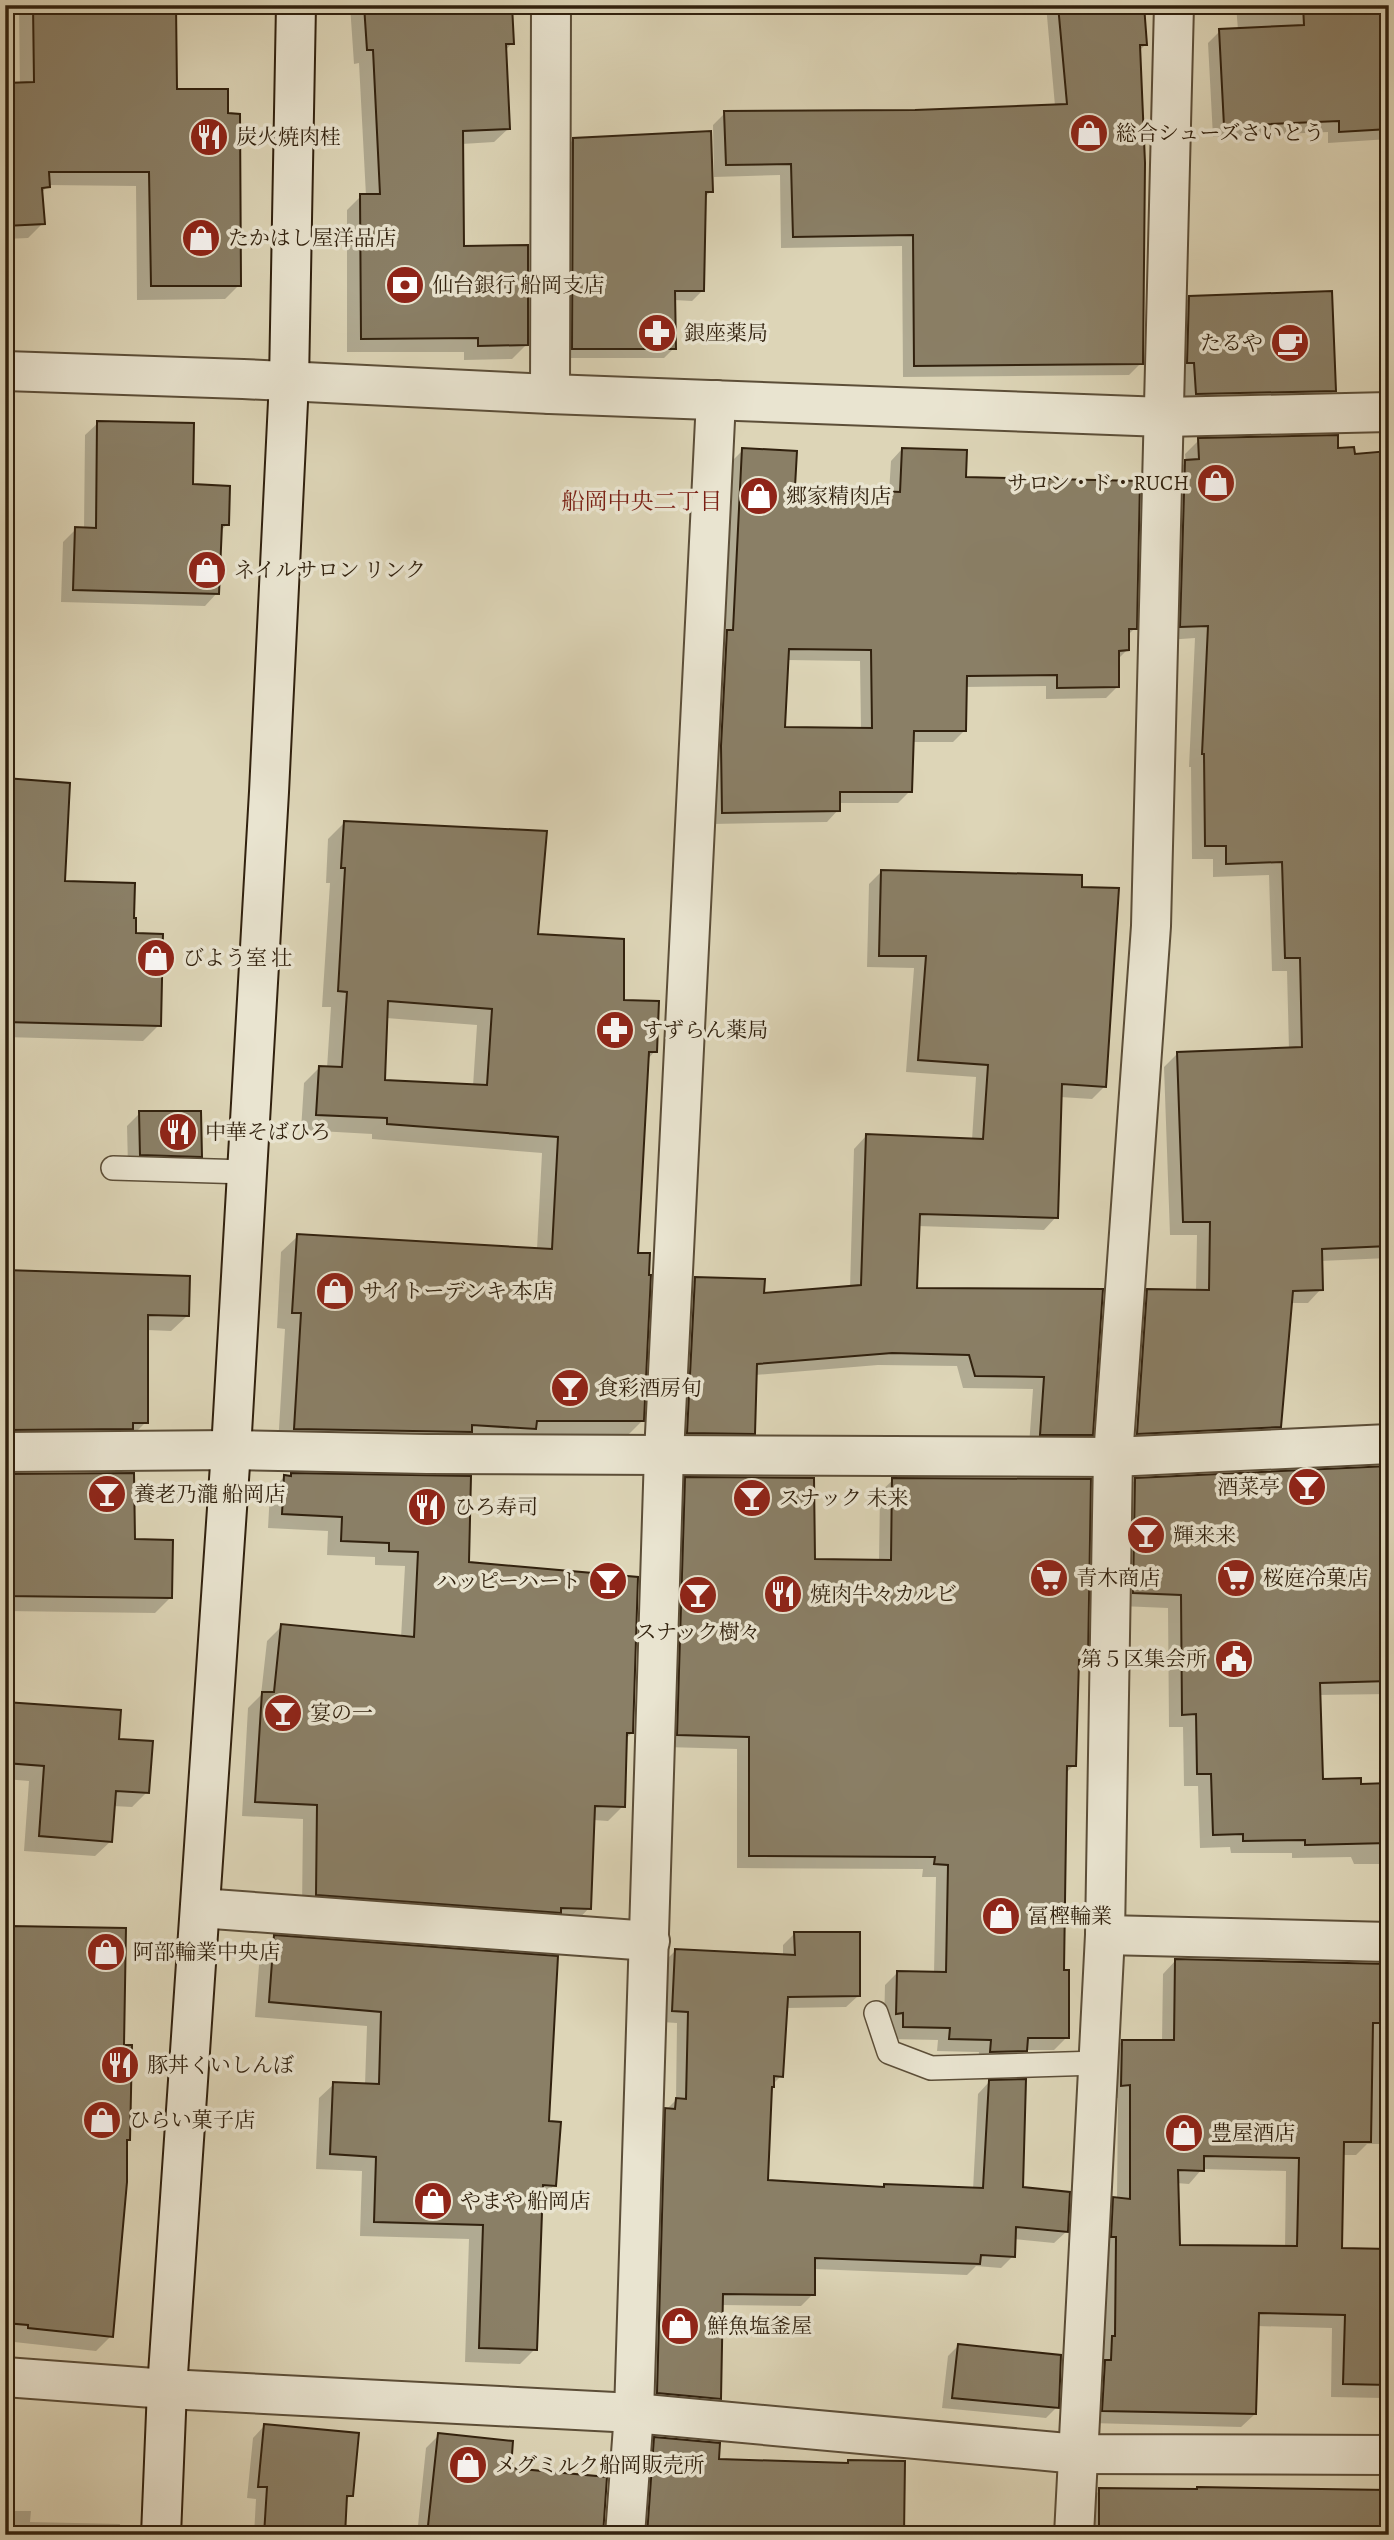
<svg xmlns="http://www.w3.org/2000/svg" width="1394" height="2540" font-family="Alegreya,'Noto Serif JP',serif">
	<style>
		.shadow { fill: #0003; fill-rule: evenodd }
		.building { fill: #8a7f66; stroke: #31210e; stroke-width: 2; fill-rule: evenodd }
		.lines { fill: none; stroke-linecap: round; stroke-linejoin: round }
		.lane-casing { stroke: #5c4e38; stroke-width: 26 }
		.street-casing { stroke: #5c4e38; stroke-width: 42 }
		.secondary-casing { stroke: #31210e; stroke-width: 42 }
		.lane { stroke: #e9e4d0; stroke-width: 23 }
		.street { stroke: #e9e4d0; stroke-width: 38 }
		.secondary { stroke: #e9e4d0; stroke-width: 38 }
		.labels { text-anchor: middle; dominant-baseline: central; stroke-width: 7; stroke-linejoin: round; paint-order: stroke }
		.poi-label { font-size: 21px; fill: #31210e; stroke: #e9e4d0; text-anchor: start }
		.neighbourhood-label { font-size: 23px; fill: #7a1f14; stroke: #e9e4d0 }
	</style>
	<rect width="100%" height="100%" fill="#ddd5b7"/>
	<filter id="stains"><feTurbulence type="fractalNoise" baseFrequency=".00286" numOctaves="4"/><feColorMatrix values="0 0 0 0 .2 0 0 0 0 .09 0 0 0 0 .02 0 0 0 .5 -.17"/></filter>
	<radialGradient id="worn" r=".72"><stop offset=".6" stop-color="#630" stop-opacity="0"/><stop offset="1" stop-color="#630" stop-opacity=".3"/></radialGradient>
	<!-- shadow -->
	<g class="shadow">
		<polygon points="19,5 174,5 175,91 239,285 225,299 137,300 136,186 48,185 41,194 43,223 28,238 5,239 5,94 20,94"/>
		<polygon points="350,5 510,5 512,43 505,51 509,128 494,142 462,144 462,248 527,344 512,359 464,360 464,352 347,352 347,210 361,196 366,196 359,63 354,64"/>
		<polygon points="1046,5 1142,5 1146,44 1138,52 1141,363 1129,375 903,377 902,246 781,248 780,175 714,177 713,125 725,113 915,111 1055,106"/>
		<polygon points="1236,5 1389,5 1389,139 1328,143 1328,132 1213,137 1208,43 1220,31 1238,30"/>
		<polygon points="573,140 711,191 704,198 702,291 692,301 674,300 674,348 664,358 563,358 563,150"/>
		<polygon points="1189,298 1334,391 1321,403 1184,406 1177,311"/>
		<polygon points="98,423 191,486 227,524 220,532 217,593 205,606 61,602 63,542 76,529 84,529 85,435"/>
		<polygon points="1199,440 1336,450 1353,455 1389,452 1389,1258 1320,1261 1321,1289 1308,1303 1290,1303 1280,1426 1266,1440 1124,1447 1134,1305 1148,1291 1196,1292 1197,1235 1170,1235 1164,1067 1178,1053 1289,1050 1287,971 1272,971 1269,875 1213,877 1213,859 1192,859 1191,767 1189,767 1195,638 1167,640 1172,476 1186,462 1185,454"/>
		<path d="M902,449l62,30 171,149 -8,8v14l-10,10 1,26 -12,12 -60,1v-13l-81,1v43l-12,12h-41l-2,49 -12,12h-60v7l-11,12 -116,2 20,-362 12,-12 51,38 95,5 2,-32zM787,660l73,1 1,69 -78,-1z"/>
		<polygon points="5,780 63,883 132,919 159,1025 143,1041 5,1037"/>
		<path d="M344,823l192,112 86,67 33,49 -8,9 -11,194 6,167 -16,16 -348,8 7,-116 -8,-1 4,-76 17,-16 239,13 5,-96 -170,-14v-5l-71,-4 3,-47 16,-16 7,1 4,-61h-9l8,-124h-4l2,-44zM386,1018l91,7 -4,61 -90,-5z"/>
		<polygon points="881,872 1104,1087 1092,1099 1060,1097 1056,1217 1044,1230 917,1226 915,1290 1101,1291 1091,1434 1079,1447 1029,1446 1033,1389 963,1388 957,1366 878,1365 755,1375 753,1433 741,1445 675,1445 683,1291 695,1279 762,1295 850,1288 854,1149 866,1136 972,1140 976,1077 906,1072 914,968 867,967 869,884"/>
		<polygon points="140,1113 200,1156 187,1169 128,1167 127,1126"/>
		<polygon points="5,1271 187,1316 171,1331 147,1330 146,1422 130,1438 5,1445"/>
		<polygon points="1389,1468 1389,1694 1318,1695 1321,1781 1359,1786 1389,1785 1389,1864 1354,1864 1351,1857 1292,1858 1292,1853 1231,1853 1230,1847 1200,1848 1198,1786 1184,1786 1183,1727 1169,1727 1168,1608 1120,1606 1122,1493 1135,1480"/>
		<polygon points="292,1475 467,1564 632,1733 625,1739 623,1806 608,1821 593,1820 589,1908 575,1923 302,1909 303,1819 242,1816 248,1708 261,1695 267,1641 282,1626 401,1638 405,1566 375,1565 375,1557 327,1555 328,1531 268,1528 270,1492 284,1477"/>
		<polygon points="5,1476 133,1541 171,1597 155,1613 5,1611"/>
		<polygon points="686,1479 813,1561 879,1561 880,1492 893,1480 1086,1659 1077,1668 1074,1765 1065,1774 1062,1972 1067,2037 1054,2050 1026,2050 1013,2063 978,2064 979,2052 937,2051 938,2040 891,2039 884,2026 885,1985 897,1973 934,1973 936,1877 922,1877 923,1869 737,1868 737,1749 665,1747 673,1492"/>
		<polygon points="5,1704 117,1740 147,1792 132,1807 113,1806 111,1841 95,1856 24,1851 29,1781 5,1779"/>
		<polygon points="5,1927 125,1930 122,2047 128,2140 126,2142 111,2336 96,2351 5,2341"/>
		<polygon points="795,1933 858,1996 846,2007 786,2008 781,2076 772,2085 767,2182 882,2189 973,2190 978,2094 989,2082 1021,2189 1066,2232 1054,2243 1014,2239 1013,2256 1001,2268 976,2266 967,2275 813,2269 813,2294 801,2306 721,2305 719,2398 707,2410 646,2404 654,2122 676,2100 677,2023 661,2022 664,1962 676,1950 783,1956 783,1945"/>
		<polygon points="275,1937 547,2123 554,2185 541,2199 535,2349 520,2364 465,2362 469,2239 360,2236 362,2171 316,2169 319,2098 334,2084 365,2085 367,2026 255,2017 260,1952"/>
		<path d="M1176,1960l213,6v178h-22l-11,11h-14l-2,95 49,1v176h-8l1,-29 -51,-1 1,-69 -75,-2 -2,88 -14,13 -151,-4 11,-211 13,-13h3l1,-101h-10l1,-43 13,-14 40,1 1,-68zM1202,2169l84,2 -1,77 -107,-1 -2,-64 13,1z"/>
		<polygon points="958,2346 1057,2407 1046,2418 942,2408 948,2356"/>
		<polygon points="264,2426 351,2495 345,2501 344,2535 254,2535 256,2499 247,2498 253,2438"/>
		<polygon points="439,2435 509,2469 602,2535 417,2535 426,2448"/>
		<polygon points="655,2439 718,2460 846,2465 849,2462 902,2535 636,2535 642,2452"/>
		<polygon points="1100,2490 1389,2535 1086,2535 1086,2504"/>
		<polygon points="5,2511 31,2511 30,2522 120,2524 119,2535 5,2535"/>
	</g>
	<!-- building -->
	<g class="building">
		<polygon points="33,5 176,5 177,89 228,89 228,113 240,114 241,286 151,286 149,172 49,172 50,187 42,188 45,224 5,226 5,83 34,82"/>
		<polygon points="364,5 512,5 514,44 506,44 510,129 463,131 464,246 528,245 528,345 478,346 478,338 361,339 360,194 380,194 373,50 367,50"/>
		<polygon points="1058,5 1144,5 1147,45 1140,45 1145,163 1143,364 914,366 913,235 793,237 791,164 726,165 724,111 915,110 1067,104"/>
		<polygon points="1303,5 1385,5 1389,56 1389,129 1339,132 1339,121 1224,126 1219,29 1304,25"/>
		<polygon points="711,131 713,192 706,192 704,291 675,291 676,349 572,349 573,138"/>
		<polygon points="1332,291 1336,391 1196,394 1194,363 1187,363 1189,296"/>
		<polygon points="97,421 194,423 193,484 230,486 229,525 222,525 219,594 73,590 75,527 96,528"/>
		<polygon points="1338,435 1338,448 1354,447 1355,454 1389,451 1389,822 1382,822 1385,903 1389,903 1389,1246 1322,1249 1323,1290 1293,1291 1281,1427 1137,1434 1147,1289 1209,1290 1210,1222 1183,1222 1177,1052 1302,1047 1300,958 1285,958 1282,862 1226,864 1226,846 1205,846 1204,754 1202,754 1208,626 1180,627 1185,460 1199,459 1198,438"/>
		<path d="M742,448l55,3 -2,36 105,5 2,-44 65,2 -1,27 174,4 -3,148h-8v21l-10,1v36l-62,1v-13l-90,1 -1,55h-52l-2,61h-72v19l-118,2 -1,-67 6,-116h6zM789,649l82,1 1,78 -87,-1z"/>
		<polygon points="5,778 70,783 65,881 135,883 134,918 136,918 136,933 163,934 161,1026 5,1022"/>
		<path d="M344,821l203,10 -9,103 86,5v61l35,1 -2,51h-8l-11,201h12l-1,22h2l-7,146h-107l-1,8 -64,-4v7l-178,-3 7,-116h-9l5,-79 255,15 6,-112 -171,-13v-6l-71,-3 3,-49 23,1 5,-75 -9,-1 7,-123h-4zM388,1001l104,8 -5,76 -102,-5z"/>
		<polygon points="881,870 1082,875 1082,887 1119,888 1106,1087 1062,1084 1058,1218 920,1214 917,1288 1103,1289 1093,1435 1040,1435 1044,1377 975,1376 969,1355 892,1353 757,1364 755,1434 687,1433 695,1277 765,1279 764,1293 861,1285 866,1134 983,1139 988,1065 918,1060 926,956 879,956"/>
		<polygon points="139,1111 201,1111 202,1157 140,1155"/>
		<polygon points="5,1270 190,1276 189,1316 148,1315 148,1423 133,1423 133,1429 5,1430"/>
		<polygon points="1389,1466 1389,1681 1320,1683 1323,1779 1361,1778 1361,1784 1389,1783 1389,1843 1305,1845 1305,1840 1243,1841 1243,1834 1213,1835 1211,1774 1197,1774 1196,1714 1182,1715 1181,1595 1133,1593 1135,1478"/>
		<polygon points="134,1473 135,1539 173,1540 172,1598 5,1596 5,1474"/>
		<polygon points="291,1473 471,1476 469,1562 638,1577 633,1733 627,1733 625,1807 595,1806 591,1909 561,1908 561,1913 316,1895 317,1805 255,1802 262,1692 274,1692 281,1624 414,1637 418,1552 389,1551 389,1543 341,1541 342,1517 282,1514 284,1475 291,1476"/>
		<polygon points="685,1477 814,1478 815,1559 891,1560 892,1478 1091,1479 1088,1660 1079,1660 1076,1766 1067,1766 1064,1970 1069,1970 1069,2038 1028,2038 1027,2051 990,2052 991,2040 949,2039 950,2028 903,2027 903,2013 896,2014 897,1971 946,1972 948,1865 934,1864 935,1857 749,1856 749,1737 677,1735"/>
		<polygon points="5,1702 121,1710 119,1739 153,1741 149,1793 116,1791 112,1842 39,1836 44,1766 5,1763"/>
		<polygon points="10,1926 126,1928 124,2045 132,2045 130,2140 127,2140 127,2182 113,2337 28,2328 28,2325 5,2323 5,2032 8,2032"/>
		<polygon points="794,1932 860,1932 860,1996 788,1997 783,2077 774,2076 774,2087 772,2087 768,2180 884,2187 884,2184 983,2188 989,2080 1026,2079 1023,2187 1070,2192 1068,2232 1016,2227 1015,2257 981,2255 980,2264 815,2258 815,2295 723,2294 721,2399 657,2393 665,2108 675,2109 676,2098 686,2099 688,2012 672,2011 675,1949 795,1955"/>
		<polygon points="274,1935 558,1956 549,2121 561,2122 556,2186 543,2185 537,2350 479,2348 483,2225 374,2222 376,2157 330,2154 333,2082 379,2084 381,2012 269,2002"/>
		<path d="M1175,1959l214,5v59h-16l-2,119h-27l-2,106 47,1v136l-46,-1 2,-69 -86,-2 -3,101 -154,-3 3,-51h6l1,-24h3l1,-99h-5l2,-40 17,2v-114l-9,1 1,-46h52zM1204,2156l95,2 -2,88 -117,-1 -2,-75 26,1z"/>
		<polygon points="958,2344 1061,2355 1059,2408 952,2398"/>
		<polygon points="264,2424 359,2433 353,2496 347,2496 345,2535 264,2535 267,2487 258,2487"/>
		<polygon points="438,2433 513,2441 511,2468 607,2477 603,2535 427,2535"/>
		<polygon points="654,2437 720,2443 719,2459 848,2463 848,2460 905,2461 904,2535 647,2535"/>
		<polygon points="1197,2487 1389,2490 1389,2535 1099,2535 1099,2488 1197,2489"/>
	</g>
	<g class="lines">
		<defs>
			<g id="lane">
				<polyline points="113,1168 247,1172"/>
				<polyline points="876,2013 889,2052 931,2068 1098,2063"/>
			</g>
			<g id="street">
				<polyline points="5,371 243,379 550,394 1164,417 1389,412"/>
				<polyline points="550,394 551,5"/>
				<polyline points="5,1452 231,1450 427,1454 1113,1457 1389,1444"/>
				<polyline points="200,1908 650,1941"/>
				<polyline points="1105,1935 1389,1942"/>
				<polyline points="5,2377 167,2389 634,2413 1078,2454 1389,2455"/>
				<polyline points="625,2535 634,2413 664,1454 716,400"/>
				<polyline points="1074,2535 1105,1935 1113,1457 1151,926 1174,5"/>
			</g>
			<polyline id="secondary" points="161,2535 167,2389 231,1450 269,792 289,381 296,5"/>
		</defs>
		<!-- lane casing -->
		<use href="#lane" class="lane-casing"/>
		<!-- street casing -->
		<use href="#street" class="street-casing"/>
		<!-- secondary casing -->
		<use href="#secondary" class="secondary-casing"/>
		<!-- lane -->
		<use href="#lane" class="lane"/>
		<!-- street -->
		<use href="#street" class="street"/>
		<!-- secondary -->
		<use href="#secondary" class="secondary"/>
	</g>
	<!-- icons -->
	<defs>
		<symbol id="shop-disc" viewBox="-11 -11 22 22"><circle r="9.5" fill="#8f2418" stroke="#e9e4d0"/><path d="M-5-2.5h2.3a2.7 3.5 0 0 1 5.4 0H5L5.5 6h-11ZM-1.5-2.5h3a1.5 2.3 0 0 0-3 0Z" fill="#fff"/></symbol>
		<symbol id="restaurant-disc" viewBox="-11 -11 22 22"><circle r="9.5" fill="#8f2418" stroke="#e9e4d0"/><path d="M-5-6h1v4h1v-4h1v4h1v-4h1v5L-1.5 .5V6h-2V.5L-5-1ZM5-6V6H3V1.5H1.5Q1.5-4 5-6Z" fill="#fff"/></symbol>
		<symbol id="bank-disc" viewBox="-11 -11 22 22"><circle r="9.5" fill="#8f2418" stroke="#e9e4d0"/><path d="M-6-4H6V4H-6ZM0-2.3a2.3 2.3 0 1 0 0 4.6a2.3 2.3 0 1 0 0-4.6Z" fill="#fff"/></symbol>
		<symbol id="pharmacy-disc" viewBox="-11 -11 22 22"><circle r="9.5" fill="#8f2418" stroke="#e9e4d0"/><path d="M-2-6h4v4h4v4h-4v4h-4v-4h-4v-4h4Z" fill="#fff"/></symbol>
		<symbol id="cafe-disc" viewBox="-11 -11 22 22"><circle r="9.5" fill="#8f2418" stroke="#e9e4d0"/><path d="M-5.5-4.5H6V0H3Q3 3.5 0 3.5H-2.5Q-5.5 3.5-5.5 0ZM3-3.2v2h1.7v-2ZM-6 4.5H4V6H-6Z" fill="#fff"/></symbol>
		<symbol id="bar-disc" viewBox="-11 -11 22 22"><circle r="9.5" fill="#8f2418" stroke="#e9e4d0"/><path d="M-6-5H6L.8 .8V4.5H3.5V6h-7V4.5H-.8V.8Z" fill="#fff"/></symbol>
		<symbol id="supermarket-disc" viewBox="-11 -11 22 22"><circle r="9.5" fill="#8f2418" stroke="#e9e4d0"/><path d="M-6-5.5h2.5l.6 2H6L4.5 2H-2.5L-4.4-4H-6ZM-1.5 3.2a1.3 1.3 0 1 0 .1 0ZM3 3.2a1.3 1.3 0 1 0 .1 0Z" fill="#fff"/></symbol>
		<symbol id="civic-disc" viewBox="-11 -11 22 22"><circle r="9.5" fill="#8f2418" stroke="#e9e4d0"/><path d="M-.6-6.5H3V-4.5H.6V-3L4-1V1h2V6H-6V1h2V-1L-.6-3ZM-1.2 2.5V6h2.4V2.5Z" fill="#fff"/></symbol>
	</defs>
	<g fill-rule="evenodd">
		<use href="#shop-disc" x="1067" y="111" width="44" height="44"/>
		<use href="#restaurant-disc" x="187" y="115" width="44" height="44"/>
		<use href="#shop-disc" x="179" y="216" width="44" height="44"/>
		<use href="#bank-disc" x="383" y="263" width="44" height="44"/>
		<use href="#pharmacy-disc" x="635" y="311" width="44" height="44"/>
		<use href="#cafe-disc" x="1268" y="321" width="44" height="44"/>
		<use href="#shop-disc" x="1194" y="461" width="44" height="44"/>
		<use href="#shop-disc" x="737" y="474" width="44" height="44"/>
		<use href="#shop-disc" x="185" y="548" width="44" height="44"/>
		<use href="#shop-disc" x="134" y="936" width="44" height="44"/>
		<use href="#pharmacy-disc" x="593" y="1008" width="44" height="44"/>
		<use href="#restaurant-disc" x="156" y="1110" width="44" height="44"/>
		<use href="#shop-disc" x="313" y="1269" width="44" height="44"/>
		<use href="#bar-disc" x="548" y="1366" width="44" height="44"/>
		<use href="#bar-disc" x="1285" y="1465" width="44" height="44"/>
		<use href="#bar-disc" x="85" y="1472" width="44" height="44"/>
		<use href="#bar-disc" x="730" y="1476" width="44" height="44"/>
		<use href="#restaurant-disc" x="405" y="1485" width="44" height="44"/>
		<use href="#bar-disc" x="1124" y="1513" width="44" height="44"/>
		<use href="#supermarket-disc" x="1027" y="1556" width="44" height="44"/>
		<use href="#supermarket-disc" x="1214" y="1556" width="44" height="44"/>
		<use href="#bar-disc" x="586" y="1559" width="44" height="44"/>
		<use href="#restaurant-disc" x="761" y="1572" width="44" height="44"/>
		<use href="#bar-disc" x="676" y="1573" width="44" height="44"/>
		<use href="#civic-disc" x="1212" y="1637" width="44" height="44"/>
		<use href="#bar-disc" x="261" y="1691" width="44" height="44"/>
		<use href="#shop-disc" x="979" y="1894" width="44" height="44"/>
		<use href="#shop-disc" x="84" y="1930" width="44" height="44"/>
		<use href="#restaurant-disc" x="98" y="2043" width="44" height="44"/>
		<use href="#shop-disc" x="80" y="2098" width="44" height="44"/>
		<use href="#shop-disc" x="1162" y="2111" width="44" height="44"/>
		<use href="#shop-disc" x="411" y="2179" width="44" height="44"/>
		<use href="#shop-disc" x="658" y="2304" width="44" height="44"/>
		<use href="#shop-disc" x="446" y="2443" width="44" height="44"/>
	</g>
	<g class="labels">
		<!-- poi labels -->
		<g class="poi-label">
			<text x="1116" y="133">総合シューズさいとう</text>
			<text x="236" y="137">炭火焼肉桂</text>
			<text x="228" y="238">たかはし屋洋品店</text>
			<text x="432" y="285">仙台銀行 船岡支店</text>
			<text x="684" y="333">銀座薬局</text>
			<text x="1263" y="343" text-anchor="end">たるや</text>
			<text x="1189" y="483" text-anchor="end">サロン・ド・RUCH</text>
			<text x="786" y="496">郷家精肉店</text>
			<text x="234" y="570">ネイルサロン リンク</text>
			<text x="183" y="958">びよう室 壮</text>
			<text x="642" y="1030">すずらん薬局</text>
			<text x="205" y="1132">中華そばひろ</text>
			<text x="362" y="1291">サイトーデンキ 本店</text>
			<text x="597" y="1388">食彩酒房旬</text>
			<text x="1280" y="1487" text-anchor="end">酒菜亭</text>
			<text x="134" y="1494">養老乃瀧 船岡店</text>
			<text x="779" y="1498">スナック 未来</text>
			<text x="454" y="1507">ひろ寿司</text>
			<text x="1173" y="1535">輝来来</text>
			<text x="1076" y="1578">青木商店</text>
			<text x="1263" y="1578">桜庭冷菓店</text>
			<text x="581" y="1581" text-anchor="end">ハッピーハート</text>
			<text x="810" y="1594">焼肉牛々カルビ</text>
			<text x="698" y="1632" text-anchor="middle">スナック樹々</text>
			<text x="1207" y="1659" text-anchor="end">第５区集会所</text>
			<text x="310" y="1713">宴の一</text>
			<text x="1028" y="1916">冨樫輪業</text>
			<text x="133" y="1952">阿部輪業中央店</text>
			<text x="147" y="2065">豚丼くいしんぼ</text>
			<text x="129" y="2120">ひらい菓子店</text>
			<text x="1211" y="2133">豊屋酒店</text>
			<text x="460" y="2201">やまや 船岡店</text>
			<text x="707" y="2326">鮮魚塩釜屋</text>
			<text x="495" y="2465">メグミルク船岡販売所</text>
		</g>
		<!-- neighbourhood labels -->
		<g class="neighbourhood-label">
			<text x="642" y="501">船岡中央二丁目</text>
		</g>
	</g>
	<!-- margin -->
	<rect width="1394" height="2540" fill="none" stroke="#ddd5b7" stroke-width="28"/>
	<rect x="7" y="7" width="1380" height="2526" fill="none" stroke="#31210e" stroke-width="3.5"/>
	<rect x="14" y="14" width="1366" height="2512" fill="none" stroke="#31210e" stroke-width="2"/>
	<rect width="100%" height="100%" filter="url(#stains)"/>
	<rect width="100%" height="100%" fill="url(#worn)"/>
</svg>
